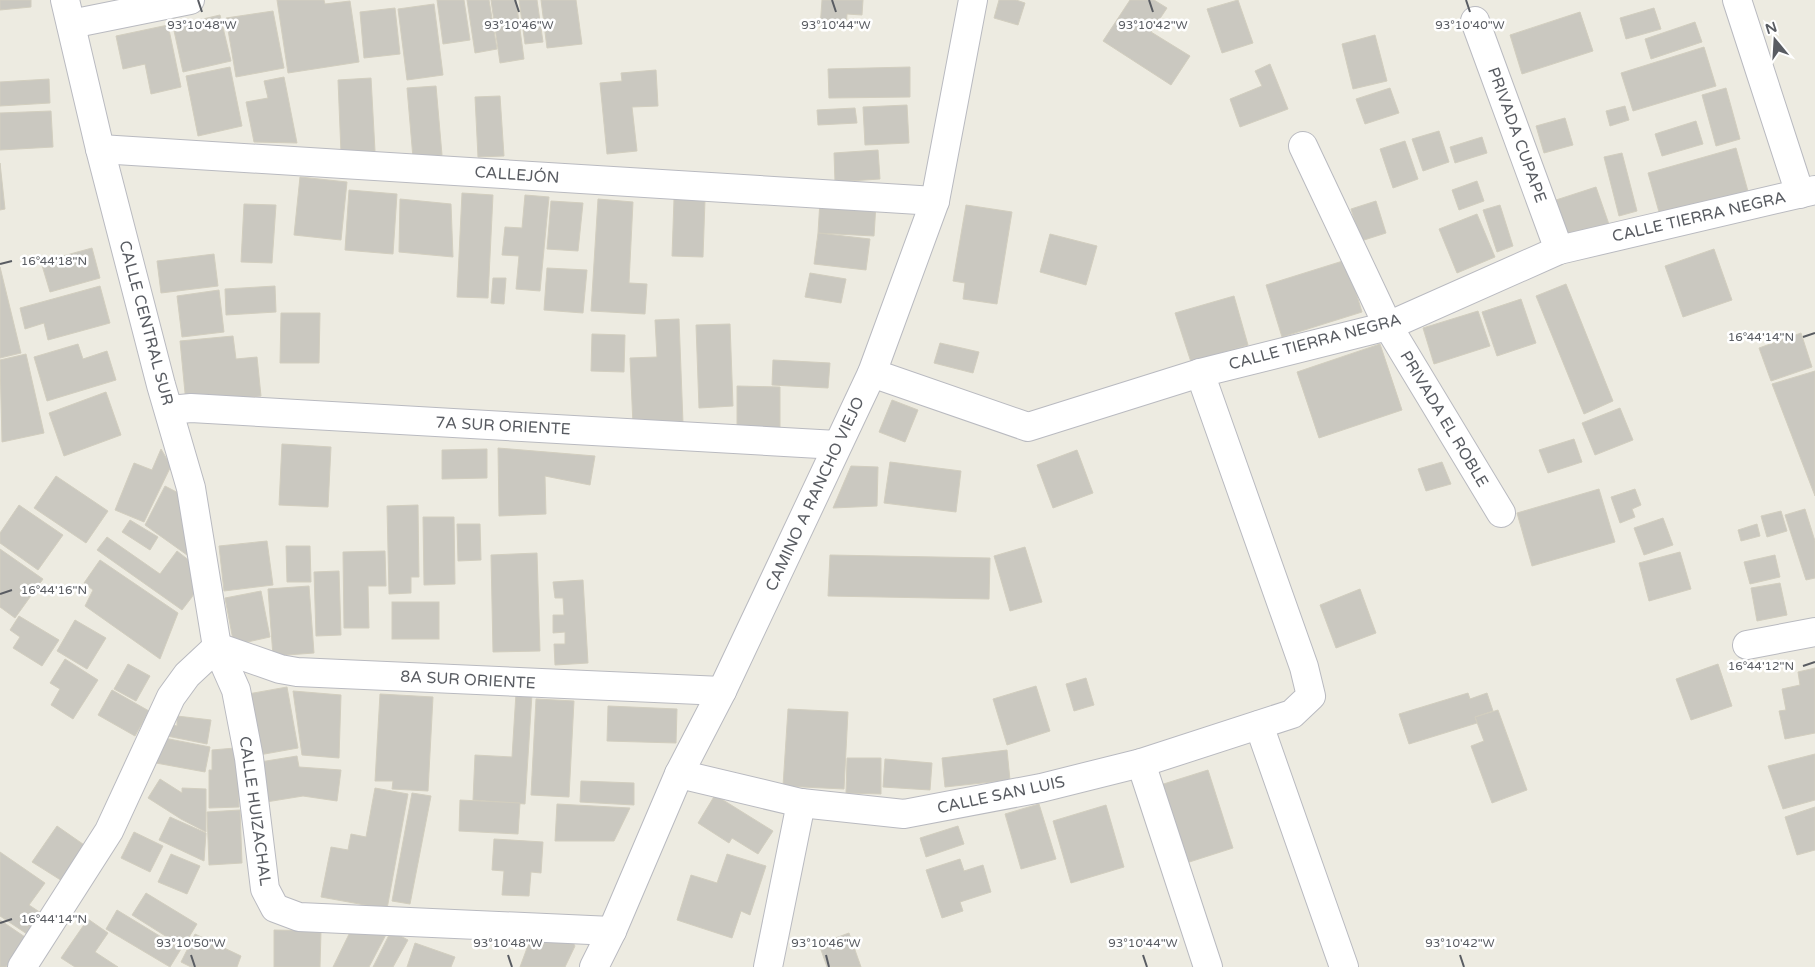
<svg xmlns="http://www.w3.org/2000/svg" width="1815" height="967" font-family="'Varela Round',sans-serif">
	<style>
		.building { fill: #cac8c0; stroke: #d2cebf }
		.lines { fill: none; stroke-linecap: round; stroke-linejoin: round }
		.minor-casing { stroke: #b9bac0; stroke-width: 30 }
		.tertiary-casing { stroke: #b9bac0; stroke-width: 30 }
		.minor { stroke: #fff; stroke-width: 28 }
		.tertiary { stroke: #fff; stroke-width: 28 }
		.ticks { fill: none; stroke: #595c62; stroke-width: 2 }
		.labels { text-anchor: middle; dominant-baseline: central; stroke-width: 5; stroke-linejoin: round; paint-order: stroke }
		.street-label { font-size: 16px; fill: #595c62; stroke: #fff }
		.ticks-label { font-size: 12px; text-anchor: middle; fill: #595c62; stroke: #fff; stroke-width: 5; stroke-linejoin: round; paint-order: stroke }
	</style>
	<rect width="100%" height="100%" fill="#edebe1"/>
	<!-- building -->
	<g class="building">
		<polygon points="0,0 31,0 31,7 0,10"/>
		<polygon points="277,0 324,0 325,4 350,1 359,62 288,73"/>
		<polygon points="437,0 464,0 470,40 443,44"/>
		<polygon points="467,0 489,0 497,49 475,53"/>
		<polygon points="491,0 516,0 524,59 500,63"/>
		<polygon points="519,0 537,0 543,42 525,44"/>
		<polygon points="541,0 576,0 582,44 547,48"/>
		<polygon points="822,0 863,0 862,15 847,14 846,29 820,28"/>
		<polygon points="999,0 1016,0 1025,3 1018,25 994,18"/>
		<polygon points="1130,0 1154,0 1167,8 1151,32 1190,56 1171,85 1103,41"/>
		<polygon points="1238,0 1253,43 1222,53 1207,9"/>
		<polygon points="434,4 443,75 407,80 398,9"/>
		<polygon points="395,8 400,54 364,58 360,12"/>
		<polygon points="1654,8 1661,29 1626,39 1620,18"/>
		<polygon points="273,11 284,68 236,77 226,18"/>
		<polygon points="1580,12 1593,51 1522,74 1510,35"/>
		<polygon points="220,15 231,61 183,72 173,26"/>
		<polygon points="1695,22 1702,42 1651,59 1645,39"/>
		<polygon points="168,25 181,87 151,94 145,64 123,69 116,36"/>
		<polygon points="1375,35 1387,81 1353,89 1342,44"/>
		<polygon points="1704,47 1716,86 1633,111 1621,73"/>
		<polygon points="1270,64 1288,109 1240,127 1230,99 1262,86 1255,71"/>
		<polygon points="230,67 242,126 198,136 186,76"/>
		<polygon points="910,67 910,97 829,98 828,69"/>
		<polygon points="656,70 658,106 632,107 637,151 607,154 600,83 622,81 621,73"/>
		<polygon points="284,77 297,143 254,142 246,102 268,98 264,81"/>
		<polygon points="371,78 375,151 341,153 338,80"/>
		<polygon points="49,79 50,103 0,106 0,82"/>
		<polygon points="436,86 442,155 413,158 407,88"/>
		<polygon points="1390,88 1399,113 1365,124 1356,99"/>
		<polygon points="1726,88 1740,139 1716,146 1702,95"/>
		<polygon points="500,96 504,156 478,157 475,97"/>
		<polygon points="907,105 909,143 865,145 863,107"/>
		<polygon points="1625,106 1629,120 1610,126 1606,111"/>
		<polygon points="855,108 857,123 818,125 817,110"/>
		<polygon points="51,111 53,147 0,150 0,113"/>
		<polygon points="1565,118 1573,145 1544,153 1536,126"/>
		<polygon points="1696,121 1703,144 1662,156 1655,134"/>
		<polygon points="1439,131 1449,162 1423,171 1412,139"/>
		<polygon points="1482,137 1487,153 1455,163 1450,147"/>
		<polygon points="1405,141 1418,179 1393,188 1380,149"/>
		<polygon points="1736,148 1749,195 1661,219 1648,173"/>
		<polygon points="878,150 880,179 835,182 834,153"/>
		<polygon points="1622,153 1637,211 1619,216 1604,157"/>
		<polygon points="0,163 5,209 0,210"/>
		<polygon points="300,177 347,182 341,240 294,235"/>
		<polygon points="1477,181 1484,201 1459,210 1452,190"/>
		<polygon points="1596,187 1612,233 1571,246 1556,200"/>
		<polygon points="349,190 397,194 393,254 345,250"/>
		<polygon points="462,193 493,195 488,298 457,297"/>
		<polygon points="525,195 549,197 540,291 516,289 519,256 502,255 505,227 522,228"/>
		<polygon points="400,199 451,204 453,257 399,252"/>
		<polygon points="598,199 633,202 629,283 647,284 645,314 591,311"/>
		<polygon points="674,199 705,200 703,257 672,256"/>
		<polygon points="551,201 583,203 578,251 547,249"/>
		<polygon points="820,201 876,204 874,236 818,233"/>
		<polygon points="1376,201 1386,233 1361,241 1351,209"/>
		<polygon points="244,204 276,205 272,263 241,262"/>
		<polygon points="966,205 1012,212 997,304 963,299 965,283 953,281"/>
		<polygon points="1500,205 1513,246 1497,252 1483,210"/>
		<polygon points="1477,214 1495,257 1457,273 1439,229"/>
		<polygon points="818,233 870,239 866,270 814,264"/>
		<polygon points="1050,234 1097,246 1086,285 1040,272"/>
		<polygon points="92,248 100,278 50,292 41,262"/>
		<polygon points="1714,249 1732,300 1683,317 1665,266"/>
		<polygon points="214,254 218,286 161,293 157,261"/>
		<polygon points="1346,260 1362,312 1282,337 1266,285"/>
		<polygon points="0,267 21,353 0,358"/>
		<polygon points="547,268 587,270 583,313 544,310"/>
		<polygon points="810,273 846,279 841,303 805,297"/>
		<polygon points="493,278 506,278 504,304 491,303"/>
		<polygon points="1566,284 1613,401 1584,414 1536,296"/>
		<polygon points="100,286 110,323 48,340 44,323 25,329 20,308"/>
		<polygon points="275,286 276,312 226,315 225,289"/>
		<polygon points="219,290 224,332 182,337 177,296"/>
		<polygon points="1234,296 1248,345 1191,362 1175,313"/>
		<polygon points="1521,299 1536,343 1497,356 1482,312"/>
		<polygon points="1478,311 1490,346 1434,364 1423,328"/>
		<polygon points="281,313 320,313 319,363 280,363"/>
		<polygon points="679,319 683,423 633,425 630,358 657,357 655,320"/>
		<polygon points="730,324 733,406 699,408 696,325"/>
		<polygon points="1801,333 1812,367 1771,381 1759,348"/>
		<polygon points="592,334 625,335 624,372 591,371"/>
		<polygon points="233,336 236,359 257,357 261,396 186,403 180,341"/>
		<polygon points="940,343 979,352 973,373 934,363"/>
		<polygon points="78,344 83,359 107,351 116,380 47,401 34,357"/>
		<polygon points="1380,344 1402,410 1319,438 1297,372"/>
		<polygon points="26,354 44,433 2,442 0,360"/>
		<polygon points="773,360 830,363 828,388 772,385"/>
		<polygon points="1815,371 1815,496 1772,384"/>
		<polygon points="737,386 780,387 780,428 737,427"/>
		<polygon points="106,392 121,435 64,456 49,413"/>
		<polygon points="892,400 918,410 905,442 879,432"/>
		<polygon points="1620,408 1633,440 1595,455 1582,423"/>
		<polygon points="1574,439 1582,462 1548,473 1539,450"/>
		<polygon points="282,444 331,447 328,507 279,505"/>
		<polygon points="498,448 595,456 590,485 545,476 546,514 499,516"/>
		<polygon points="161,449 171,466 144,522 115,510 134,463 152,470"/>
		<polygon points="487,449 487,478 442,479 442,450"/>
		<polygon points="1077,450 1093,493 1053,508 1037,465"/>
		<polygon points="890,462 961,471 956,512 884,503"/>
		<polygon points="1442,462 1451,484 1426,491 1418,469"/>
		<polygon points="851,466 878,467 877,506 833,508"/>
		<polygon points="56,476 108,511 86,543 34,508"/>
		<polygon points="165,486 190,499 201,565 145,525"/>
		<polygon points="1599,489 1615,542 1532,566 1517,513"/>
		<polygon points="1635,489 1641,505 1632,509 1635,517 1620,523 1611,497"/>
		<polygon points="19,505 63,535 38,570 0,543 0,533"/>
		<polygon points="418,505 419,577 411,577 411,593 389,594 387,506"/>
		<polygon points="1805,509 1815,541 1815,578 1806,580 1785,515"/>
		<polygon points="1781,511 1787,531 1767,537 1761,516"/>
		<polygon points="423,517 454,517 455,584 424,585"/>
		<polygon points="1663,518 1673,545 1644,555 1634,528"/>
		<polygon points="130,520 158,537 150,550 122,532"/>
		<polygon points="457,524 480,524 481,560 458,561"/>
		<polygon points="1757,524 1760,536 1741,541 1738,530"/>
		<polygon points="107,537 160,574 177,551 204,572 192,597 182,610 97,550"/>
		<polygon points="267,541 273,585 224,591 219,546"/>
		<polygon points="286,546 310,546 311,582 287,582"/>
		<polygon points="1025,547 1042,602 1010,611 994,556"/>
		<polygon points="0,549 43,579 15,618 0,607"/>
		<polygon points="385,551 386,586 368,586 369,628 344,628 343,552"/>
		<polygon points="1680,552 1691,589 1649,601 1639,563"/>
		<polygon points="537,553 540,651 493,652 491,555"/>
		<polygon points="830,555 990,558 989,599 828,596"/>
		<polygon points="1775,555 1780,577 1750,584 1744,562"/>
		<polygon points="100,560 178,613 160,659 85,606 93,590 84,583"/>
		<polygon points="339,571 341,635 316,636 314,572"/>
		<polygon points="583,580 588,663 555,665 554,644 565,644 565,632 553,633 553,615 564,615 563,598 555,598 553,582"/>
		<polygon points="1780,583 1787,615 1757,621 1751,588"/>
		<polygon points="309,586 314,653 273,656 268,589"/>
		<polygon points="1360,589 1376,633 1336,648 1320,605"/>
		<polygon points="261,591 270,637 234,645 225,598"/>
		<rect x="392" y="602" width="47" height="37"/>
		<polygon points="19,616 59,640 42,666 13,648 20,637 10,630"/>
		<polygon points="75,620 106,638 87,669 57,651"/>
		<polygon points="65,659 98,680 73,719 51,705 60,689 50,683"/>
		<polygon points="128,664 150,676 136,701 114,689"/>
		<polygon points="1718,664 1732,706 1691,720 1676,679"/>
		<polygon points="1815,668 1815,733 1785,739 1779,711 1786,710 1782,689 1800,685 1798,672"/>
		<polygon points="1086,678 1094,705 1074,711 1066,684"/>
		<polygon points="1036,686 1050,731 1007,745 993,699"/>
		<polygon points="287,687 298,748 259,755 248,694"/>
		<polygon points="112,690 149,711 135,736 98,715"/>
		<polygon points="293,691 341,695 339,758 302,755"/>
		<polygon points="516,693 532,694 525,804 473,800 475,755 512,757"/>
		<polygon points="1468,693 1470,699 1487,693 1493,711 1475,717 1477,723 1409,744 1399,714"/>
		<polygon points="380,694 433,697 428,791 392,789 393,781 375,781"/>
		<polygon points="536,699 574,701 569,797 531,795"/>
		<polygon points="608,706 677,709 676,743 607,741"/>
		<polygon points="788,709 848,712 844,789 783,786"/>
		<polygon points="1498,710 1527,790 1492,803 1471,746 1484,741 1475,717"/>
		<polygon points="177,716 211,720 207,744 167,736 169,724 177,726"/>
		<polygon points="164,738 210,747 205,772 156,763"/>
		<polygon points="235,748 238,770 239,807 209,808 209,770 212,770 212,750"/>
		<polygon points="1007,750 1010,780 945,787 942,758"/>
		<polygon points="1815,754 1815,800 1783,809 1768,766"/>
		<polygon points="297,756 299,767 341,770 337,801 303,796 266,802 260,762"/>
		<polygon points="847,758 881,758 881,794 846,793"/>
		<polygon points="885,759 932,763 930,790 883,787"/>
		<polygon points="1208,770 1233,848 1180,865 1154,787"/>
		<polygon points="160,779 182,793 182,788 206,789 206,832 181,819 148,798"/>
		<polygon points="581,781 634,783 634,805 580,802"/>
		<polygon points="375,788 408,794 387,909 321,897 331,847 348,850 351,834 366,837"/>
		<polygon points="412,793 431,796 410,904 392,901"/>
		<polygon points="715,795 773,831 758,854 732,838 729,843 698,823"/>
		<polygon points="460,800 520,803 518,834 459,831"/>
		<polygon points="557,804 630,808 614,841 555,841"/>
		<polygon points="1039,804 1056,859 1021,869 1005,814"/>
		<polygon points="1106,805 1124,867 1071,883 1053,821"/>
		<polygon points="1815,807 1815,850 1797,855 1785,817"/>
		<polygon points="240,810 242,863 209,865 207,812"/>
		<polygon points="170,817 206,833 204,861 159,840"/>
		<polygon points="57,826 90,849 67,884 32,862"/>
		<polygon points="958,826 964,844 926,857 920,838"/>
		<polygon points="134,832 163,846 150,872 121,858"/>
		<polygon points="494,839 543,842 541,873 531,872 529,896 502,895 504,871 492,870"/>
		<polygon points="0,852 45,883 29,905 44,915 30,936 0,916"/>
		<polygon points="171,854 200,866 187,894 158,882"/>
		<polygon points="727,854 766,866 750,915 741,911 732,938 677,920 691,875 717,883"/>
		<polygon points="960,859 964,871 983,865 991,892 960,902 963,911 942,918 926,870"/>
		<polygon points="146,893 197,924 183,947 132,915"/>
		<polygon points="117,910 181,949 170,967 106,929"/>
		<polygon points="88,919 108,933 95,952 118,967 75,967 61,958"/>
		<polygon points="0,920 25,937 6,967 0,967"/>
		<polygon points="390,927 369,967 333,967 352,928"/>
		<polygon points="274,930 321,931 320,967 274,967"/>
		<polygon points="391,931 408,940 393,967 373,967"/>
		<polygon points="849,933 861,967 827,967 819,944"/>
		<polygon points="195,934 241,956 237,967 191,967 181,962"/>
		<polygon points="530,940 572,941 575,946 565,967 520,967"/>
		<polygon points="415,943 455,957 451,967 407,967"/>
	</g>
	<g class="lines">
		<defs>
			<g id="minor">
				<polyline points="65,0 100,149 161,385 191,488 217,647 236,690 249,758 265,889 275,908 299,917 612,931"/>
				<polyline points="1737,0 1800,194"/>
				<polyline points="1475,21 1559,250"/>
				<polyline points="71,24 190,0"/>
				<polyline points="1303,146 1388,326 1501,513"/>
				<polyline points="100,149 935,201"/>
				<polyline points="872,373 1028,427 1200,373 1388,326 1559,250 1815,190"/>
				<polyline points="170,410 191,408 837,445"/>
				<polyline points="1747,645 1815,632"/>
				<polyline points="217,647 280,669 297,672 722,691"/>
				<polyline points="1259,725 1344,967"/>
				<polyline points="1141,763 1208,967"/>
				<polyline points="679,774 801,803 904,814 1041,788 1141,763 1292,714 1311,696 1304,667 1200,373"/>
				<polyline points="22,967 109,831 171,697 187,675 217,647"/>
				<polyline points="768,967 801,803"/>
			</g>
			<polyline id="tertiary" points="594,967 612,931 679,774 722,691 872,373 935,201 973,0"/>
		</defs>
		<!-- minor casing -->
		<use href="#minor" class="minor-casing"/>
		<!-- tertiary casing -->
		<use href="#tertiary" class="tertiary-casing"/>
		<!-- minor -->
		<use href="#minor" class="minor"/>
		<!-- tertiary -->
		<use href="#tertiary" class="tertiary"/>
	</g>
	<!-- ticks -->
	<path class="ticks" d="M198,0l4,12M515,0l4,12M832,0l4,12M1149,0l4,12M1466,0l4,12M0,264l12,-3M1803,337l12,-4M0,594l12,-4M1803,666l12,-4M0,923l12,-4M191,955l4,12M508,955l4,12M826,955l3,12M1143,955l4,12M1460,955l4,12"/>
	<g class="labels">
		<!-- street labels -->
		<g class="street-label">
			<text transform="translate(1517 135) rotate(70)">PRIVADA CUPAPE</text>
			<text transform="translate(517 175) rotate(4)">CALLEJÓN</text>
			<text transform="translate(1699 217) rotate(-13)">CALLE TIERRA NEGRA</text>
			<text transform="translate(146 323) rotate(75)">CALLE CENTRAL SUR</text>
			<text transform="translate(1315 342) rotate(-15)">CALLE TIERRA NEGRA</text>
			<text transform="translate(1444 419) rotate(59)">PRIVADA EL ROBLE</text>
			<text transform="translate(503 426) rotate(3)">7A SUR ORIENTE</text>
			<text transform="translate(815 494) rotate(-65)">CAMINO A RANCHO VIEJO</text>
			<text transform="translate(468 680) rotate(3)">8A SUR ORIENTE</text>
			<text transform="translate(1001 795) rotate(-12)">CALLE SAN LUIS</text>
			<text transform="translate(255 811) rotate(82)">CALLE HUIZACHAL</text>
		</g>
	</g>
	<g class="ticks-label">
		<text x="202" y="29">93°10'48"W</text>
		<text x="519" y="29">93°10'46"W</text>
		<text x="836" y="29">93°10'44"W</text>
		<text x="1153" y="29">93°10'42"W</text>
		<text x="1470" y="29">93°10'40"W</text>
		<text x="54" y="265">16°44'18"N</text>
		<text x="1761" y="341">16°44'14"N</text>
		<text x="54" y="594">16°44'16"N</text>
		<text x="1761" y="670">16°44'12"N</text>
		<text x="54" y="923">16°44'14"N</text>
		<text x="191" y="947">93°10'50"W</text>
		<text x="508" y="947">93°10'48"W</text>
		<text x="826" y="947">93°10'46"W</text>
		<text x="1143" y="947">93°10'44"W</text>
		<text x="1460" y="947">93°10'42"W</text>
	</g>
	<!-- north arrow -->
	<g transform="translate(1775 40) rotate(342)" stroke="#ffffff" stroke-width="4" paint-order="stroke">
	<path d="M0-4L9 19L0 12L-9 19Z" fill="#595c62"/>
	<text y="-8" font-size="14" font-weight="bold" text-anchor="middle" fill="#595c62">N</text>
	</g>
</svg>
